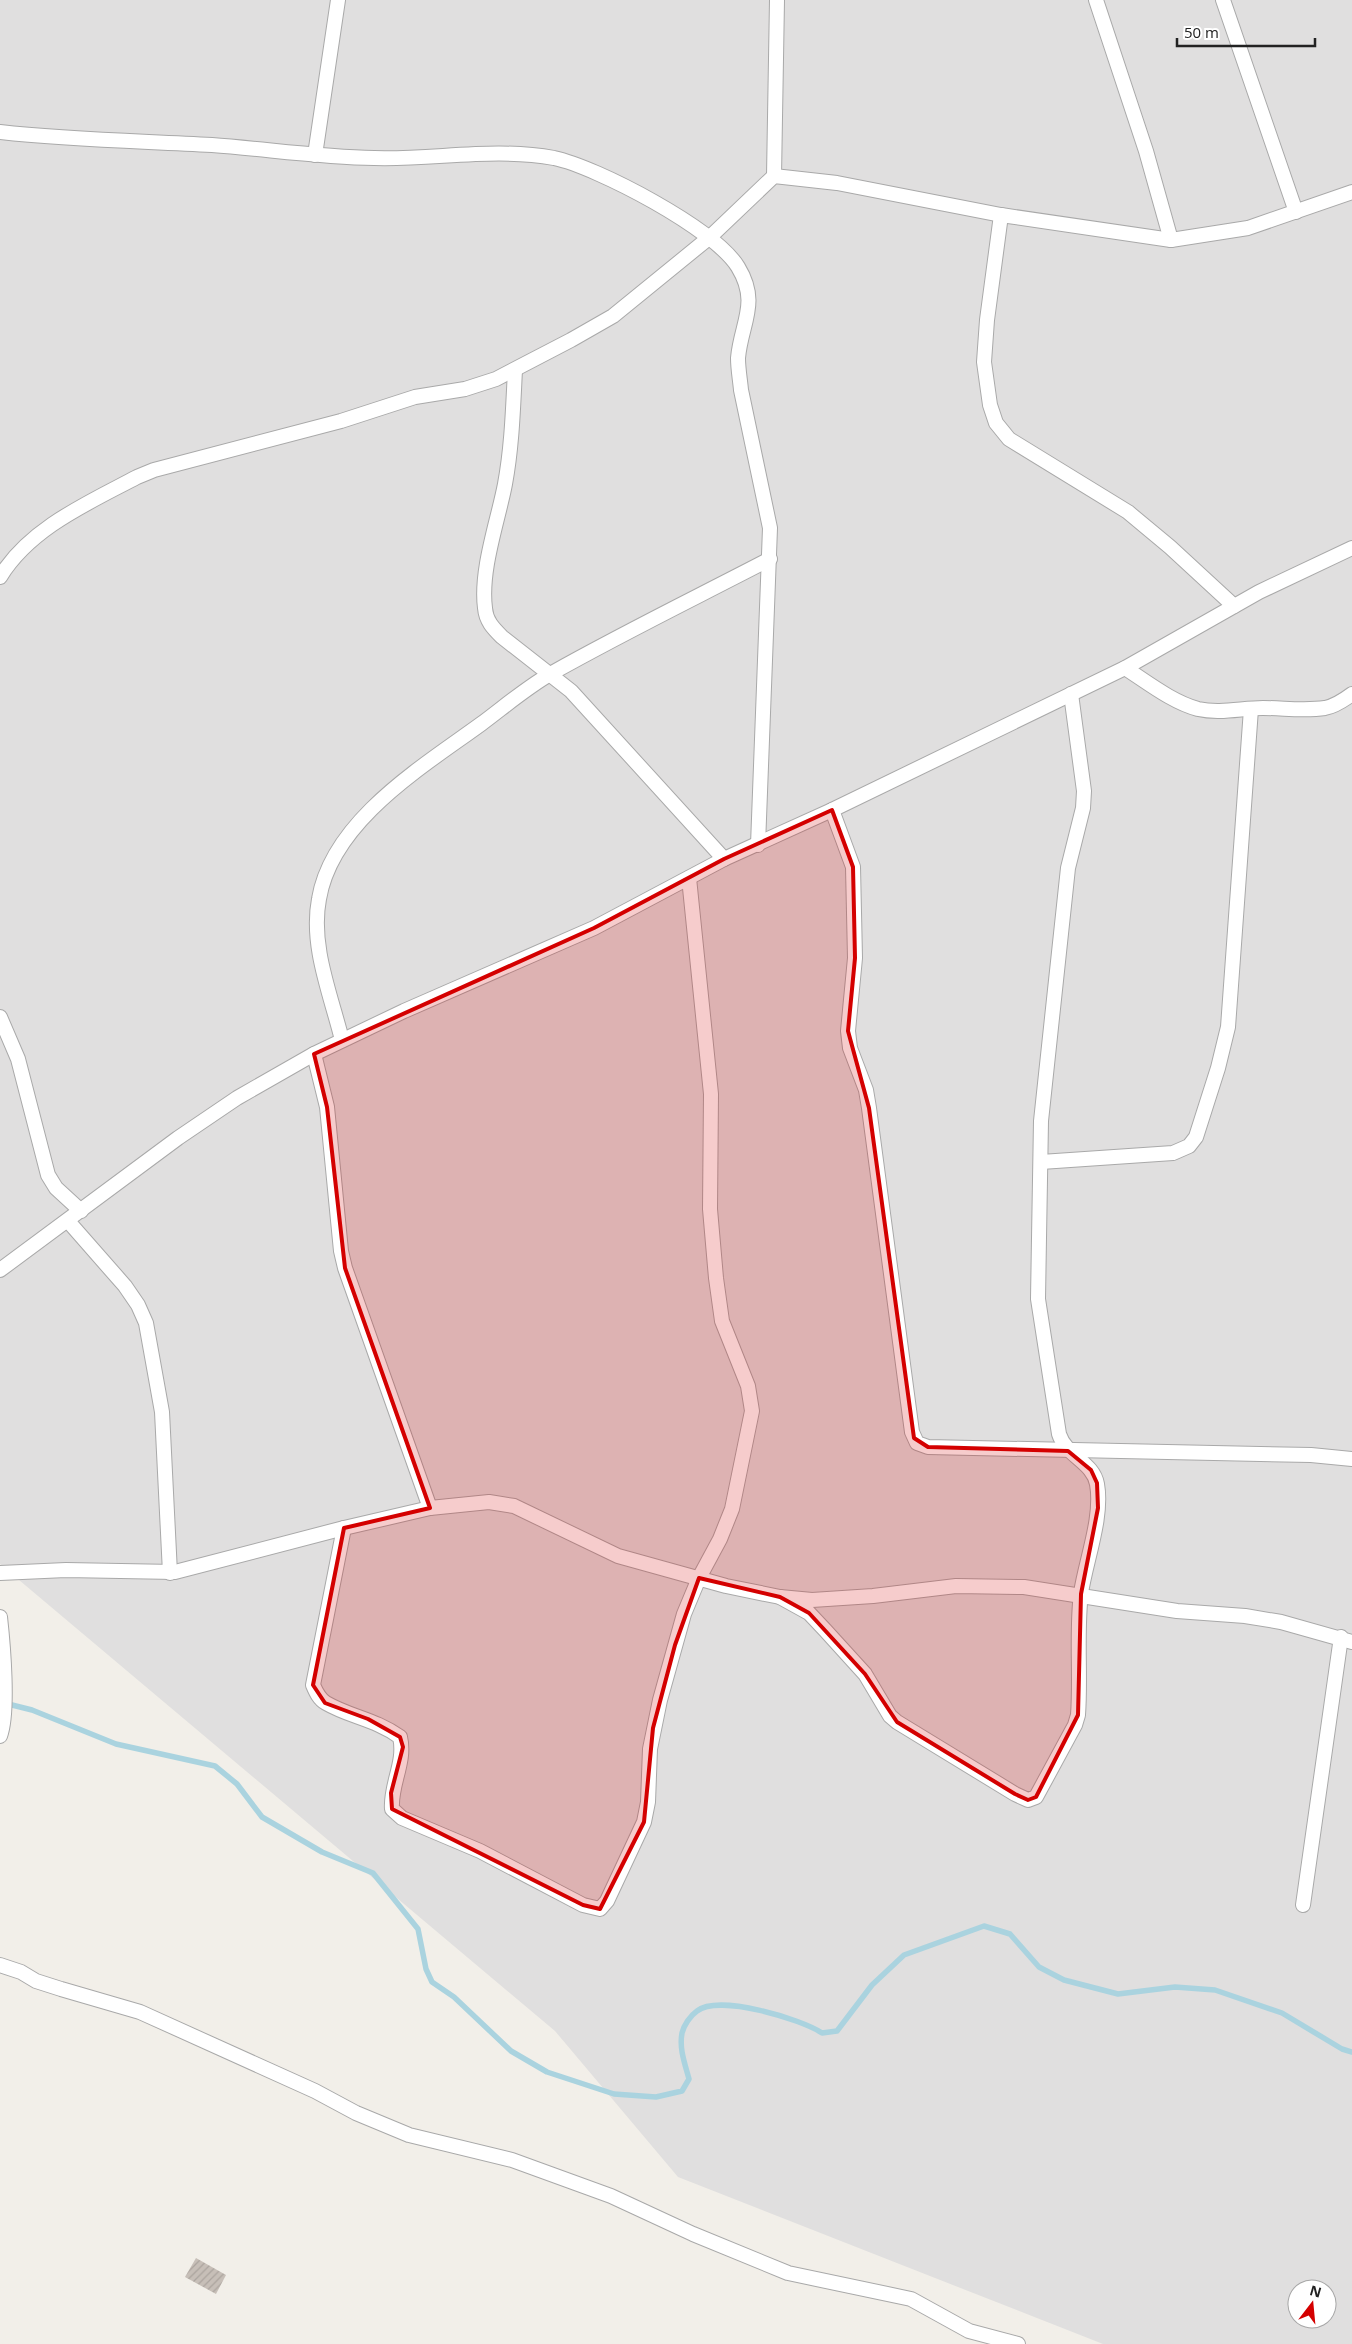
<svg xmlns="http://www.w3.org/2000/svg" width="1352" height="2344" font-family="'Open Sans',sans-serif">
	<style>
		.residential { fill: #e0dfdf; fill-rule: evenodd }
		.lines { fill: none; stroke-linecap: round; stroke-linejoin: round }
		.stream { stroke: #aad3df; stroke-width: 5.5 }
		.building { fill: url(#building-hatch) }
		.street-casing { stroke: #a9a9a9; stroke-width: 16 }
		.street { stroke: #fff; stroke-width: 14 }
		.marked { fill: #d40000; fill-opacity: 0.2; stroke: #d40000; stroke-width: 4; stroke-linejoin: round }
	</style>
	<defs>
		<pattern id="building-hatch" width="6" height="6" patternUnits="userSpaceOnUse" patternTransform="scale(1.25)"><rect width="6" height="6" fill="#c7bfb8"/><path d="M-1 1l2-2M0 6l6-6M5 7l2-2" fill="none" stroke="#aba49e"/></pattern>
	</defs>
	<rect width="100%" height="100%" fill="#f2efe9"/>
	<!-- residential -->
	<path class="residential" d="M0,0h1352v2344h-249l-425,-167 -123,-146 -555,-467zM1297,2289h30v30h-30z"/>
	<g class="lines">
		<!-- stream -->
		<path class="stream" d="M4,1703l28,7 84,34 99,22 22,18 25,33 60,35 51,21 45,56 8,40 6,13 22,15 57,54 36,21 67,22 42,3 26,-6 7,-12c-4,-15 -10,-30 -7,-46 2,-8 8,-17 15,-22 22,-17 104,8 125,22l15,-2 35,-46 32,-30 80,-29 26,8 29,33 25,13 54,14 57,-7 40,3 67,23 60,36 10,3"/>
	</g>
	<!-- building -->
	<polygon class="building" points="196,2258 226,2275 216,2294 185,2277"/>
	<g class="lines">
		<defs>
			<g id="street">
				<polyline points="1096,0 1146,151 1171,240"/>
				<polyline points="1223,0 1296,212"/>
				<path d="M0,132c71,8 141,9 212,13 54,4 108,12 162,13 60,2 120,-11 180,0 43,9 161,71 184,109 22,36 3,56 0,91 0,11 2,21 3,32l29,138 -12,317"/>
				<polyline points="315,155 338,0"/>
				<polyline points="774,176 777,0"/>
				<polyline points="1001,215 987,320 984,362 990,405 996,423 1009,439 1128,512 1170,547 1234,606"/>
				<path d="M515,370c-2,38 -3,76 -10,114 -7,37 -25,86 -20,124 1,13 8,20 17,29l69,54 153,168"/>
				<path d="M0,577c30,-49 88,-74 137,-100l17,-7 187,-49 74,-24 50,-8 31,-10 75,-39 42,-24 97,-79 64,-61 63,7 164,32 170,25 77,-12 104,-36"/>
				<path d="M1125,668c22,14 47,34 73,41 22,5 44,-1 65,-1 21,0 42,3 62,0 10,-2 19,-8 27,-14"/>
				<polyline points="832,810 853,867 855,958 848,1031 850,1048 866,1090 869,1108 912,1432 917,1443 928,1447 1311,1455 1352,1459"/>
				<polyline points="0,1017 18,1059 48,1175 56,1188 81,1211"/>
				<path d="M342,1040c-11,-45 -32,-94 -23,-141 13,-78 103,-132 162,-175 23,-17 46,-37 71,-51 71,-40 145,-76 218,-114"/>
				<polyline points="314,1054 327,1107 341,1251 345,1268 430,1508"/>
				<polyline points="1041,1162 1173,1153 1189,1146 1196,1137 1218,1068 1228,1027 1251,709"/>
				<polyline points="68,1221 125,1286 138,1305 146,1323 162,1412 170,1573"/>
				<polyline points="0,1270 178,1138 237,1098 314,1054 404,1011 594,928 724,859 832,810 1125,668 1259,592 1352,548"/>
				<path d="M344,1528l-31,157c3,7 6,14 13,18 24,14 49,16 74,34 6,25 -10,48 -8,72l10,9 78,33 103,54 17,4 7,-8 37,-79 4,-20 2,-53 10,-49 24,-86 15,-36 21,-39 12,-30 20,-98 -4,-25 -26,-65 -6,-43 -6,-69 1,-115 -22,-216"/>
				<polyline points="0,1573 66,1570 175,1572 344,1528 430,1508 489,1502 514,1506 618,1556 726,1586 780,1597 812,1600 873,1596 956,1586 1024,1587 1177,1611 1245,1616 1281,1622 1352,1642"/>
				<path d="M780,1597l29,16 16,17 40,44 25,42 7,6 118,72 13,6 8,-3 39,-72 3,-10c3,-40 -2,-82 3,-122 5,-33 22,-76 16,-109 -4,-22 -31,-28 -38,-50l-21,-135 1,-61 2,-117 27,-253 15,-60 1,-17 -13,-97"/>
				<path d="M0,1617c3,27 9,95 0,119"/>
				<polyline points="1303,1905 1341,1637"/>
				<polyline points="0,1965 21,1972 36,1981 61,1989 140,2012 315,2091 356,2113 409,2135 512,2160 611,2196 693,2234 788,2273 911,2299 969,2331 1018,2344"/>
			</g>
		</defs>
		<!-- street casing -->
		<use href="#street" class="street-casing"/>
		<!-- street -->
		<use href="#street" class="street"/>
	</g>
	<!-- marked area -->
	<path class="marked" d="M832,810l21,57 2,91 -7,73 21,77 45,330 14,9 140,4 23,19 6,13 1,25 -17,86 -3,121 -42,82 -8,3 -13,-6 -118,-72 -32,-48 -56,-61 -29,-16 -81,-19 -24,67 -22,83 -9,94 -44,87 -17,-4 -191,-96 -1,-16 12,-46 -3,-10 -32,-18 -43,-16 -12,-18 31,-157 86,-20 -85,-240 -18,-161 -13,-53 280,-126 130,-69z"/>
	<!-- north arrow -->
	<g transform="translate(1312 2304) rotate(16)"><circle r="24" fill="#ffffff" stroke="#a7a7a7"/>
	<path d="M0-4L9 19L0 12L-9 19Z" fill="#d40000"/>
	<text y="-8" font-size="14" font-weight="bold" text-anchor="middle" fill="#222222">N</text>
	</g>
	<!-- scale -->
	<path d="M1177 38v8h138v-8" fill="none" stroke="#222222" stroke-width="2.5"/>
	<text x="1184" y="38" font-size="15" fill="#222222" stroke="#ffffff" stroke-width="4" paint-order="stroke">50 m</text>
</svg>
